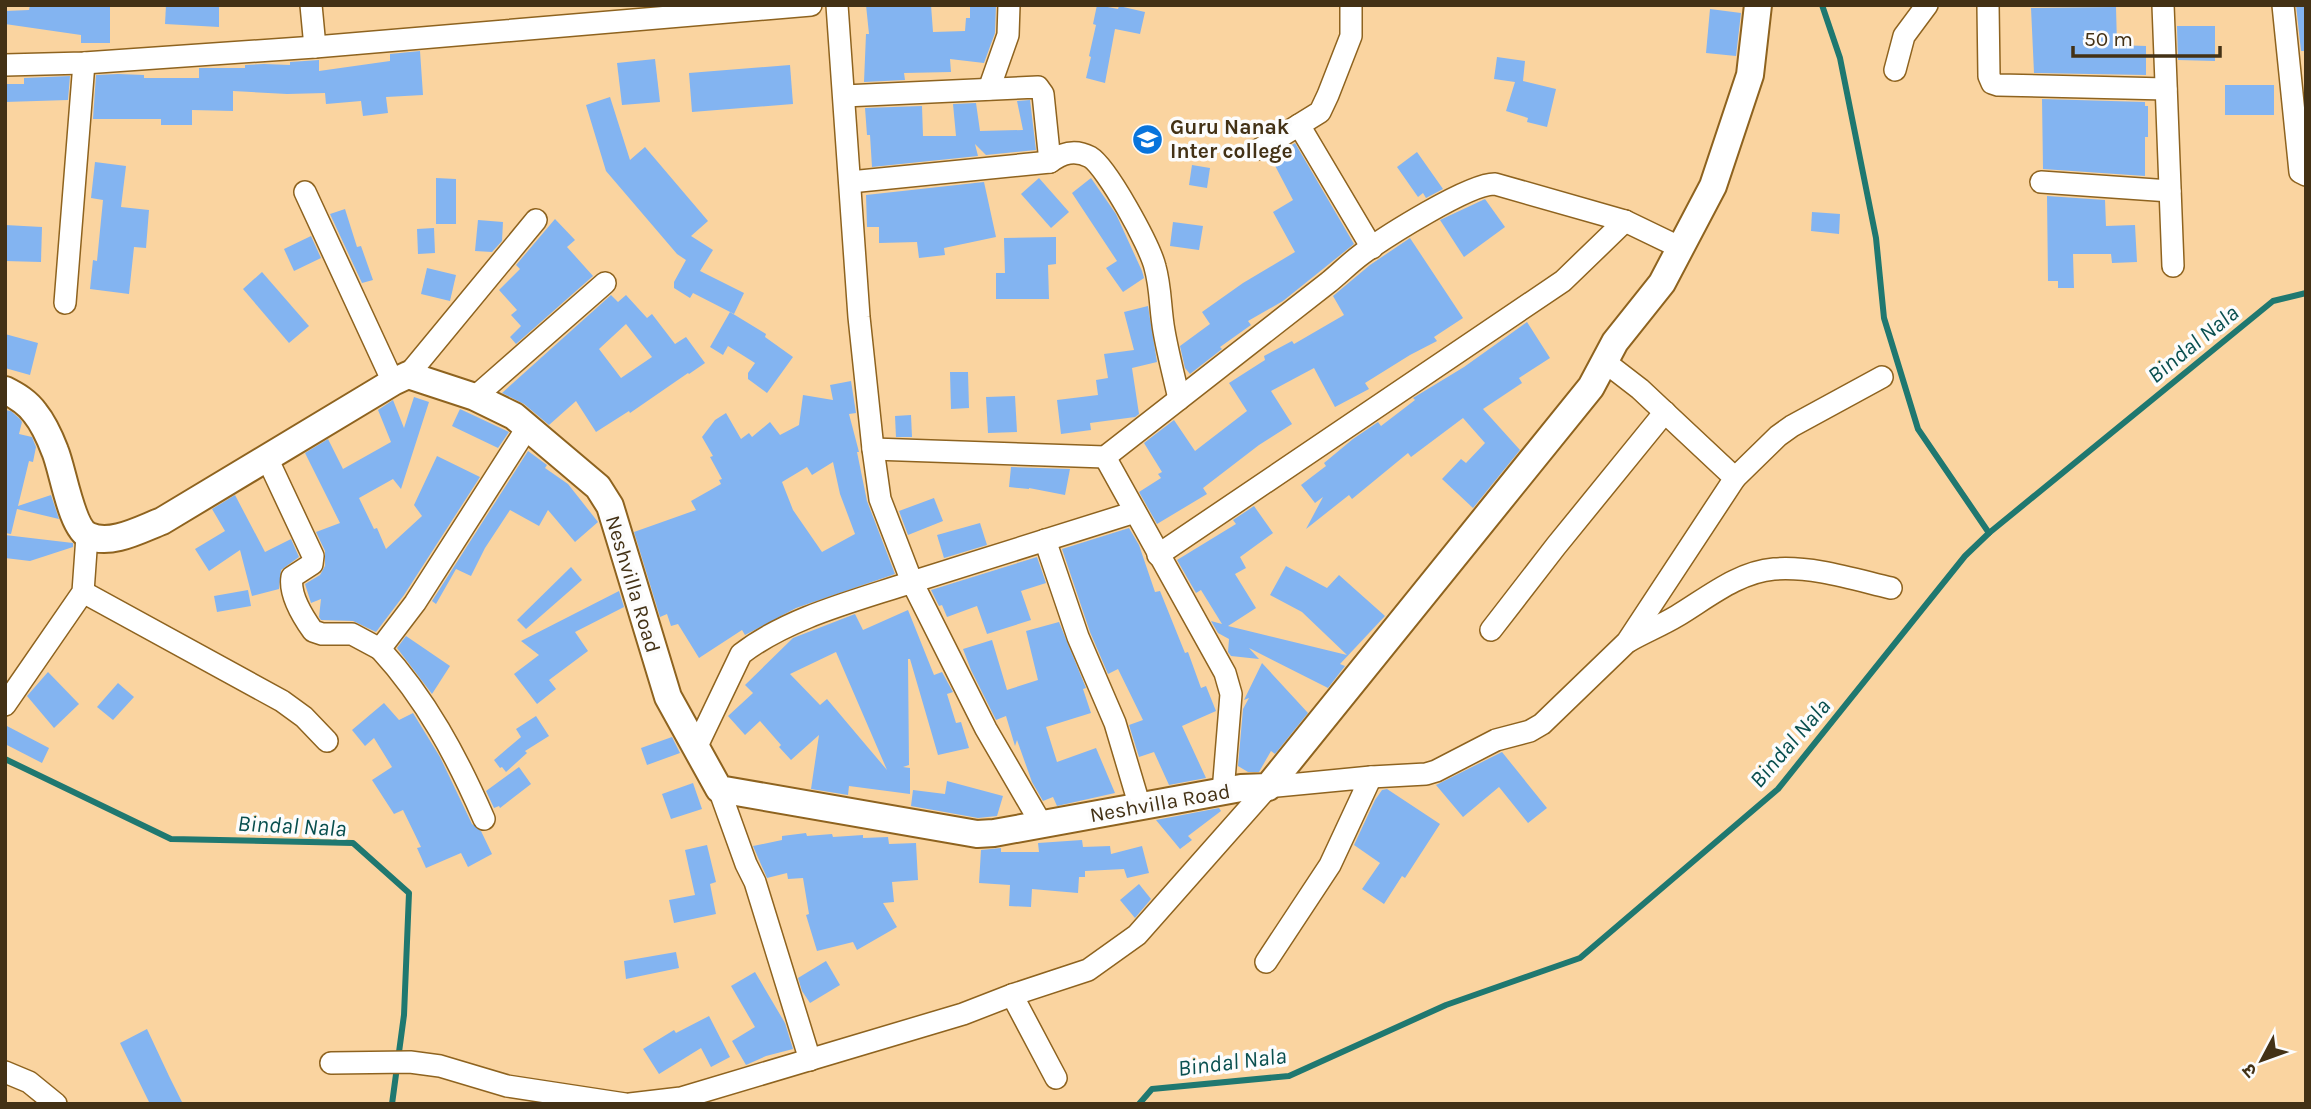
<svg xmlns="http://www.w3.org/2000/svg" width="2311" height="1109" font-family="Karla,'Noto Sans Devanagari',sans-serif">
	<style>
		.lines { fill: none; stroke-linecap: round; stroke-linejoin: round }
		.stream { stroke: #1f7870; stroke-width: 6 }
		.building { fill: #83b4f1; fill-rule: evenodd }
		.minor-casing { stroke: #8e631f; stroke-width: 24 }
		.tertiary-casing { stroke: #8e631f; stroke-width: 30 }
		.minor { stroke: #fff; stroke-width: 21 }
		.tertiary { stroke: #fff; stroke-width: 26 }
		.labels { text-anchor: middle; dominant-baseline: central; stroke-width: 7; stroke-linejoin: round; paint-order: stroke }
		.poi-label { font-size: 21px; font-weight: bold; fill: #433115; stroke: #fcfcfc; text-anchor: start }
		.street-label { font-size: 21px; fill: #433115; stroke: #fcfcfc }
		.water-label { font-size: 23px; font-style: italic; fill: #094f4f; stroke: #fcfcfc }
	</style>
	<rect width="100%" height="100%" fill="#fad4a0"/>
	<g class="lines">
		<!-- stream -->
		<g class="stream">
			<polyline points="1822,5 1840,58 1876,238 1884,318 1918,429 1989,533"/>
			<polyline points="5,759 171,839 353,843 409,893 404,1015 392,1104"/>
			<polyline points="1139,1104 1152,1089 1289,1076 1446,1005 1580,958 1778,789 1965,556 1989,533 2273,301 2306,293"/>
		</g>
	</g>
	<!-- building -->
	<g class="building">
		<polygon points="30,5 110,5 110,43 81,43 81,35 5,24 5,11 29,10"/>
		<polygon points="166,5 219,5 219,27 165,24"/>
		<polygon points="866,5 931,5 933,32 965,31 966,18 970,18 970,5 996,5 995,33 984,63 950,59 951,72 904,73 905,80 864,82 866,34 869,34"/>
		<polygon points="1097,5 1118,9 1119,6 1145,12 1140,34 1115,29 1105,83 1086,78 1091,57 1089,56 1096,25 1093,24"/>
		<polygon points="2296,5 2306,5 2306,51 2301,51"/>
		<polygon points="2116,7 2117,45 2146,46 2146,75 2034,73 2031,8"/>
		<polygon points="1710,9 1741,13 1736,56 1706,53"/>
		<polygon points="2177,26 2215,26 2215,61 2178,60"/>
		<polygon points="420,51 423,95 386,97 388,113 363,116 361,101 326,104 325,93 287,94 233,91 233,111 192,110 192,125 161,125 161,119 93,119 96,75 118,74 144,75 144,78 199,78 199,68 245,68 245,65 264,64 290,65 290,62 319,60 319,71 390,61 390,54"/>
		<polygon points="1497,57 1525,61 1523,81 1556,89 1547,127 1527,122 1528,118 1506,111 1515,82 1494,79"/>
		<polygon points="655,59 660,102 622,105 617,63"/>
		<polygon points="790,65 793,104 692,112 689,73"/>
		<polygon points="70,76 68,100 5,102 5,84 24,84 24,78"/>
		<rect x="2225" y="85" width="49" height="30"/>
		<polygon points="610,97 630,160 645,147 708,221 691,236 713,250 700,271 744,293 734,314 693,293 690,298 674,288 674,282 686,260 677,254 606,171 586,105"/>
		<polygon points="2042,99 2145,102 2145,106 2148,106 2148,137 2145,137 2145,176 2043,169"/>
		<polygon points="1030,100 1036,150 986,155 975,144 978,156 872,167 870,135 867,135 865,108 922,106 923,136 956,136 953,104 976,103 980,131 1023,130 1017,101"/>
		<polygon points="1295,143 1354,244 1283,301 1248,321 1251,325 1220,347 1222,349 1190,374 1185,368 1180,346 1210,324 1202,312 1243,283 1295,252 1273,212 1293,200 1271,158"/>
		<polygon points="1417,152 1443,189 1426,198 1423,193 1418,197 1397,167"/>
		<polygon points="95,162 126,166 121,207 149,210 146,248 134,247 129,294 90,289 93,260 97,261 103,200 91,198"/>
		<polygon points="1192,165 1210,168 1207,188 1189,185"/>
		<polygon points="436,178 456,179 456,224 436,224"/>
		<polygon points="1039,178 1069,212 1051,228 1021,194"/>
		<polygon points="1091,178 1116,214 1142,271 1144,278 1123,292 1106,268 1117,261 1072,193"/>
		<polygon points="984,182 996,237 944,248 945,255 919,258 917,242 879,243 879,227 867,227 866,195"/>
		<polygon points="2047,196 2105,200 2106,226 2135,225 2137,262 2112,263 2111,254 2073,254 2074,288 2058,288 2058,281 2048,281"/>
		<polygon points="1485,199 1505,227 1464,257 1440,220"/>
		<polygon points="345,209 357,247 361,246 373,280 362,283 330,214"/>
		<polygon points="1812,212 1840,214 1839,234 1811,231"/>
		<polygon points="555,219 575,240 567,247 593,276 516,344 510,337 521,326 511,315 517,310 499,290 520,269 516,265"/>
		<polygon points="478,220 503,222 502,241 492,252 475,251"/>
		<polygon points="1173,222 1203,226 1199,250 1170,246"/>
		<polygon points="5,225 42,227 41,262 5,261"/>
		<polygon points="434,228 435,253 418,254 417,229"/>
		<polygon points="311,236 321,258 294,271 284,249"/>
		<polygon points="1056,237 1056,264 1048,265 1049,299 996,299 996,273 1005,273 1004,238"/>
		<polygon points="1410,238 1463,318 1434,337 1437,341 1410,355 1365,383 1369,389 1335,407 1314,368 1271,391 1292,424 1259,445 1203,488 1207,494 1157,524 1139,492 1161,478 1158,474 1162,472 1144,443 1174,420 1195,451 1247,411 1229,383 1265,360 1264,356 1292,341 1294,344 1344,315 1333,296 1370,265"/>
		<polygon points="427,268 456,275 450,301 421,294"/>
		<polygon points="262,272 309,326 289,343 243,289"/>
		<path d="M611,295l7,7 8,-7 21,23 5,-4 23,30 11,-7 19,26 -16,11 -1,-1 -58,40 -1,-2 -33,21 -20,-31 -27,24 -25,-21 -22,-11zM626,324l26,33 -31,21 -22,-29z"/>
		<polygon points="1148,306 1157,362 1132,368 1139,414 1135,417 1090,423 1091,430 1061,434 1057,400 1098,395 1096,380 1108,378 1104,354 1134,350 1124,312"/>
		<polygon points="730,312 766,334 765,337 793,357 767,393 748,379 748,373 755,363 728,346 723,355 710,347"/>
		<polygon points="1527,322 1550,358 1519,378 1522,383 1483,409 1520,450 1473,508 1442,479 1461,459 1466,463 1485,443 1463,418 1411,457 1408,453 1352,499 1349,495 1306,529 1323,497 1315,503 1301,485 1326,466 1324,463 1353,439 1378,422 1381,426 1415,400 1413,398 1464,367"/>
		<polygon points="5,334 38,343 30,375 5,368"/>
		<polygon points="950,372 968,372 969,408 951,409"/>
		<path d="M851,381l5,32 -7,1 10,38h-2l10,49 28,73 -99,34 -51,27 -3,-5 -43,28 -21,-34 -7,2 -4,-12 -7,3 -26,-85 62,-22 -5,-9 30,-17 -2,-4 3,-1 -12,-22 3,-1 -11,-19 13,-17 11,-7 15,26 8,-6 3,4 18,-15 10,13 19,-10 4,-30 30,5 -3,-15zM833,462l7,32 15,40 -33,18 -29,-42 -11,-28 25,-15 5,8z"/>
		<polygon points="1015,396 1017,432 988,433 986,397"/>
		<polygon points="414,397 429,402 401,489 393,479 359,498 374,529 377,528 386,549 422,516 414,505 437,456 480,477 404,595 376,632 353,621 321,620 319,617 321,599 311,603 305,584 320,575 325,566 325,551 316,532 340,523 305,453 328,439 343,469 391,442 378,410 393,400 404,428"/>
		<polygon points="460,409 509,432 498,448 452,426"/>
		<polygon points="5,410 11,411 20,419 22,422 19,434 32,437 36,447 33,462 29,461 18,506 51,495 59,519 17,509 11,534 5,533"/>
		<polygon points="911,415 912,437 896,437 895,416"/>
		<polygon points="528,451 547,465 545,468 568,484 598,522 575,542 548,510 539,526 510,510 485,548 471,576 456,569 436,604 432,601"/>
		<polygon points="1011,467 1070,469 1065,495 1029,488 1029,489 1009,487"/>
		<polygon points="235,495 265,552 291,539 299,557 281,570 279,589 252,596 240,550 209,571 195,549 225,531 212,509"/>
		<polygon points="934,498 943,521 908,535 899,511"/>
		<polygon points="1254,506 1273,533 1240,557 1246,568 1235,574 1256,608 1228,626 1347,655 1302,612 1270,595 1286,566 1327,588 1339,575 1385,616 1340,664 1345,666 1328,688 1249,648 1259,659 1231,656 1228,652 1229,639 1218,633 1211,621 1222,624 1201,590 1196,593 1177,560 1236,524 1233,520"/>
		<polygon points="980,523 987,545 944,558 937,535"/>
		<polygon points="1129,528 1139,545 1155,592 1160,591 1185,653 1188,652 1201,688 1206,686 1216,711 1182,726 1206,778 1169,785 1154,752 1139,757 1129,725 1143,720 1118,669 1108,674 1090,632 1062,549"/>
		<polygon points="5,535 73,543 73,547 30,561 5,558"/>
		<polygon points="1037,557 1046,583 1021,591 1031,620 987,634 977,606 947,617 942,605 939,606 931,590"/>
		<polygon points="571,567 582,580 526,629 517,620"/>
		<polygon points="248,590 251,606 217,612 214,596"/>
		<polygon points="619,591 624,607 575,632 588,651 549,680 556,689 537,704 514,674 539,655 521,641"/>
		<path d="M908,610l26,65 8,-3 11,20 -6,2 9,29 5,-1 8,26 -31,7 -28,-96h-2l1,106 -6,2 7,1v26l-61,-8 -1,9 -37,-6 8,-54 -28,25 -12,-13 2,-2 -21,-24 -15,14 -17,-19 25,-23 -8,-8 48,-47 62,-24 8,16zM836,652l48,111 3,7 -60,-71 -7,6 -30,-31z"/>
		<polygon points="1059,622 1086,688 1083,689 1091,713 1046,727 1057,762 1096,748 1115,793 1057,806 1053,797 1043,801 1032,782 1017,740 1015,746 1006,716 996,720 971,670 963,649 992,640 1007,690 1038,680 1026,631"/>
		<polygon points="406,636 450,666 432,694 397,648"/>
		<polygon points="1262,663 1308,713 1275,754 1271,751 1259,772 1248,772 1238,766 1243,709 1249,698 1244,700"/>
		<polygon points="48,672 79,704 54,728 27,696"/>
		<polygon points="118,683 134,697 113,720 97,707"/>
		<polygon points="384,703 399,720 413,713 440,757 472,824 481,831 492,854 468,867 461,853 426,868 417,848 421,847 403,810 394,814 372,780 392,767 374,738 365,746 352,730"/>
		<polygon points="536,716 549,736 525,751 527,753 506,772 502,767 500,768 494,760 521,737 516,729"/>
		<polygon points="5,725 49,748 42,763 5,744"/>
		<polygon points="672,737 680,753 647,765 641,748"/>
		<polygon points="1502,752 1547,808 1528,823 1499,787 1463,817 1436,785"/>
		<polygon points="519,767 531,784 500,808 499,806 494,808 486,791"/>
		<polygon points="947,781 1003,796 997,816 978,818 911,806 913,790 945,794"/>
		<polygon points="693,783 702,809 671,819 662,794"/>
		<polygon points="1387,789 1440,824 1405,878 1402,876 1384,904 1362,889 1380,863 1354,845 1375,800 1382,790"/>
		<polygon points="1219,808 1221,811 1188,836 1192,840 1180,849 1156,820"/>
		<polygon points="806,833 807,836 832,834 833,837 863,835 863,838 888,837 889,844 916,843 918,880 892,882 894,902 883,903 897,927 857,950 853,942 817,951 806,915 809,914 803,878 788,879 787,873 767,878 753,846 782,840 782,836"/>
		<polygon points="1082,840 1083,847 1110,846 1111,854 1142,846 1149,873 1127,878 1124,869 1085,871 1085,877 1079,877 1078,893 1032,889 1031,907 1009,906 1010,885 979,883 981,850 1001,848 1001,852 1039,852 1038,843"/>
		<polygon points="707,845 716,882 710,884 716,914 674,923 669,900 695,895 685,850"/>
		<polygon points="1139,884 1151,899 1135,918 1120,900"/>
		<polygon points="676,952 679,968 626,979 624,961"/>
		<polygon points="826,961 840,985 810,1003 802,991 798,978"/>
		<polygon points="755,972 785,1023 793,1049 766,1056 746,1065 732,1041 755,1027 731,986"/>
		<polygon points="709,1016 730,1057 711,1067 701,1048 659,1074 643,1049 674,1030 676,1033"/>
		<polygon points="147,1029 169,1076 183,1104 150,1104 120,1043"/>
	</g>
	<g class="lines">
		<defs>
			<g id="minor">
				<polyline points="311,5 315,47"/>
				<polyline points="837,5 859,317 873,449 880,499 912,582 1135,512"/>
				<polyline points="1988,5 1989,76 1992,83 1998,85 2166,89"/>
				<polyline points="2163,5 2173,266"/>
				<polyline points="2283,5 2300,172 2306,175"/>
				<polyline points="5,65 84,63 315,47 811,5"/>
				<polyline points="1895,70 1904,36 1927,5"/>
				<polyline points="989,89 1008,35 1009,5"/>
				<path d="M844,96l194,-9 5,7 7,68c12,-9 25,-13 40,-5 17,10 60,89 65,110 6,21 5,42 9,64 4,23 10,45 15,68"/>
				<polyline points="1299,125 1320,112 1328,95 1351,36 1351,5"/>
				<polyline points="1260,149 1299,125 1372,248"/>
				<polyline points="850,182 1050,162"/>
				<polyline points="2041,182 2170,191"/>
				<polyline points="305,192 393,382"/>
				<polyline points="65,303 84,63"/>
				<polyline points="408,375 536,220"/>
				<polyline points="475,397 605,283"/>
				<path d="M873,449l232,8 224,-175c11,-9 22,-20 33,-28 23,-17 108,-71 133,-70l130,37 56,27"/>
				<polyline points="1105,457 1225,673 1231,694 1223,792"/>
				<path d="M267,458l46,98 -1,8 -20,13c-3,17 11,40 21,54l9,3h30l28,15 35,-46 112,-175"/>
				<polyline points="1735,478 1778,436 1792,426 1882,377"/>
				<polyline points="1045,540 1078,637 1115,723 1140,807"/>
				<polyline points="1158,555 1563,281 1625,221"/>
				<polyline points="83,592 282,701 304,717 327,741"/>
				<polyline points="1491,630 1556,546 1665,412"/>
				<path d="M1629,641c16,-9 33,-16 48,-25 30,-18 61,-44 97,-47 39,-3 79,10 117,19"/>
				<path d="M380,649c46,50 77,108 104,170"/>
				<polyline points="5,705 83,592 87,536"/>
				<path d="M696,748l45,-94c48,-37 114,-53 171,-72l74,147 56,96"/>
				<polyline points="1371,777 1426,774 1436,771 1496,740 1530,731 1542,724 1627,642 1735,478 1640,389 1605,362"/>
				<polyline points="719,789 746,864 755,882 810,1060"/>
				<polyline points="1012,995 1056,1078"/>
				<polyline points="331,1063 410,1062 440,1066 507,1086 625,1104"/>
				<polyline points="5,1072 29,1082 56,1104"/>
				<polyline points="630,1104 681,1098 963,1014 1012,995 1088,970 1137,935 1268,787 1371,777 1330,865 1266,962"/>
			</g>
			<path id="tertiary" d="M5,390c12,6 22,12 30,23 9,11 15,25 20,38 8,19 16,77 34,85 22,10 52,-7 73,-15l231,-139 15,-7 67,22 39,19 84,71 12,19 58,191 51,92 258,45 17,-1 247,-45 27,-1 323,-400 24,-45 47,-59 51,-97 37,-111 8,-70"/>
		</defs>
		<!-- minor casing -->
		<use href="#minor" class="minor-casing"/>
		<!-- tertiary casing -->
		<use href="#tertiary" class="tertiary-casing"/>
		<!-- minor -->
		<use href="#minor" class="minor"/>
		<!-- tertiary -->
		<use href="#tertiary" class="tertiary"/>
	</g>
	<!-- icons -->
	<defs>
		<symbol id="school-disc" viewBox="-11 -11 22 22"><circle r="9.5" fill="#0874dc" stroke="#fcfcfc"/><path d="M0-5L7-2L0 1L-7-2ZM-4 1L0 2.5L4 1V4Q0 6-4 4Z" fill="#fff"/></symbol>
	</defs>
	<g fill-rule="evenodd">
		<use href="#school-disc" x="1130" y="122" width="35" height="35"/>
	</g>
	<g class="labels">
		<!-- poi labels -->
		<g class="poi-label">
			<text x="1170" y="127">Guru Nanak<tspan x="1170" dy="24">Inter college</tspan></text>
		</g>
		<!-- street labels -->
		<g class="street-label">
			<text transform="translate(633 584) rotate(73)">Neshvilla Road</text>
			<text transform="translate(1160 803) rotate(-10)">Neshvilla Road</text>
		</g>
		<!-- water labels -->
		<g class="water-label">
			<text transform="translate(2193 344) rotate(-39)">Bindal Nala</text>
			<text transform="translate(1790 743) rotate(-49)">Bindal Nala</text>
			<text transform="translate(292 826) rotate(3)">Bindal Nala</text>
			<text transform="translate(1232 1062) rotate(-7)">Bindal Nala</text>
		</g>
	</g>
	<!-- border -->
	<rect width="2311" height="1109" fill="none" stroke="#433115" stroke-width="14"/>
	<!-- north arrow -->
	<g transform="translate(2262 1060) rotate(229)" stroke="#fcfcfc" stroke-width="5" paint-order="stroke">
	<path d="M0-5L12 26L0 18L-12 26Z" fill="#433115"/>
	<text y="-10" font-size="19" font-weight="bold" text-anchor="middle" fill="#433115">उ</text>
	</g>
	<!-- scale -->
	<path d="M2073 46v10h147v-10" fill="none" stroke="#433115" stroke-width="3.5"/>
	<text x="2084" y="46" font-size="21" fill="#433115" stroke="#fcfcfc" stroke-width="5" paint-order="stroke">50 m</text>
</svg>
